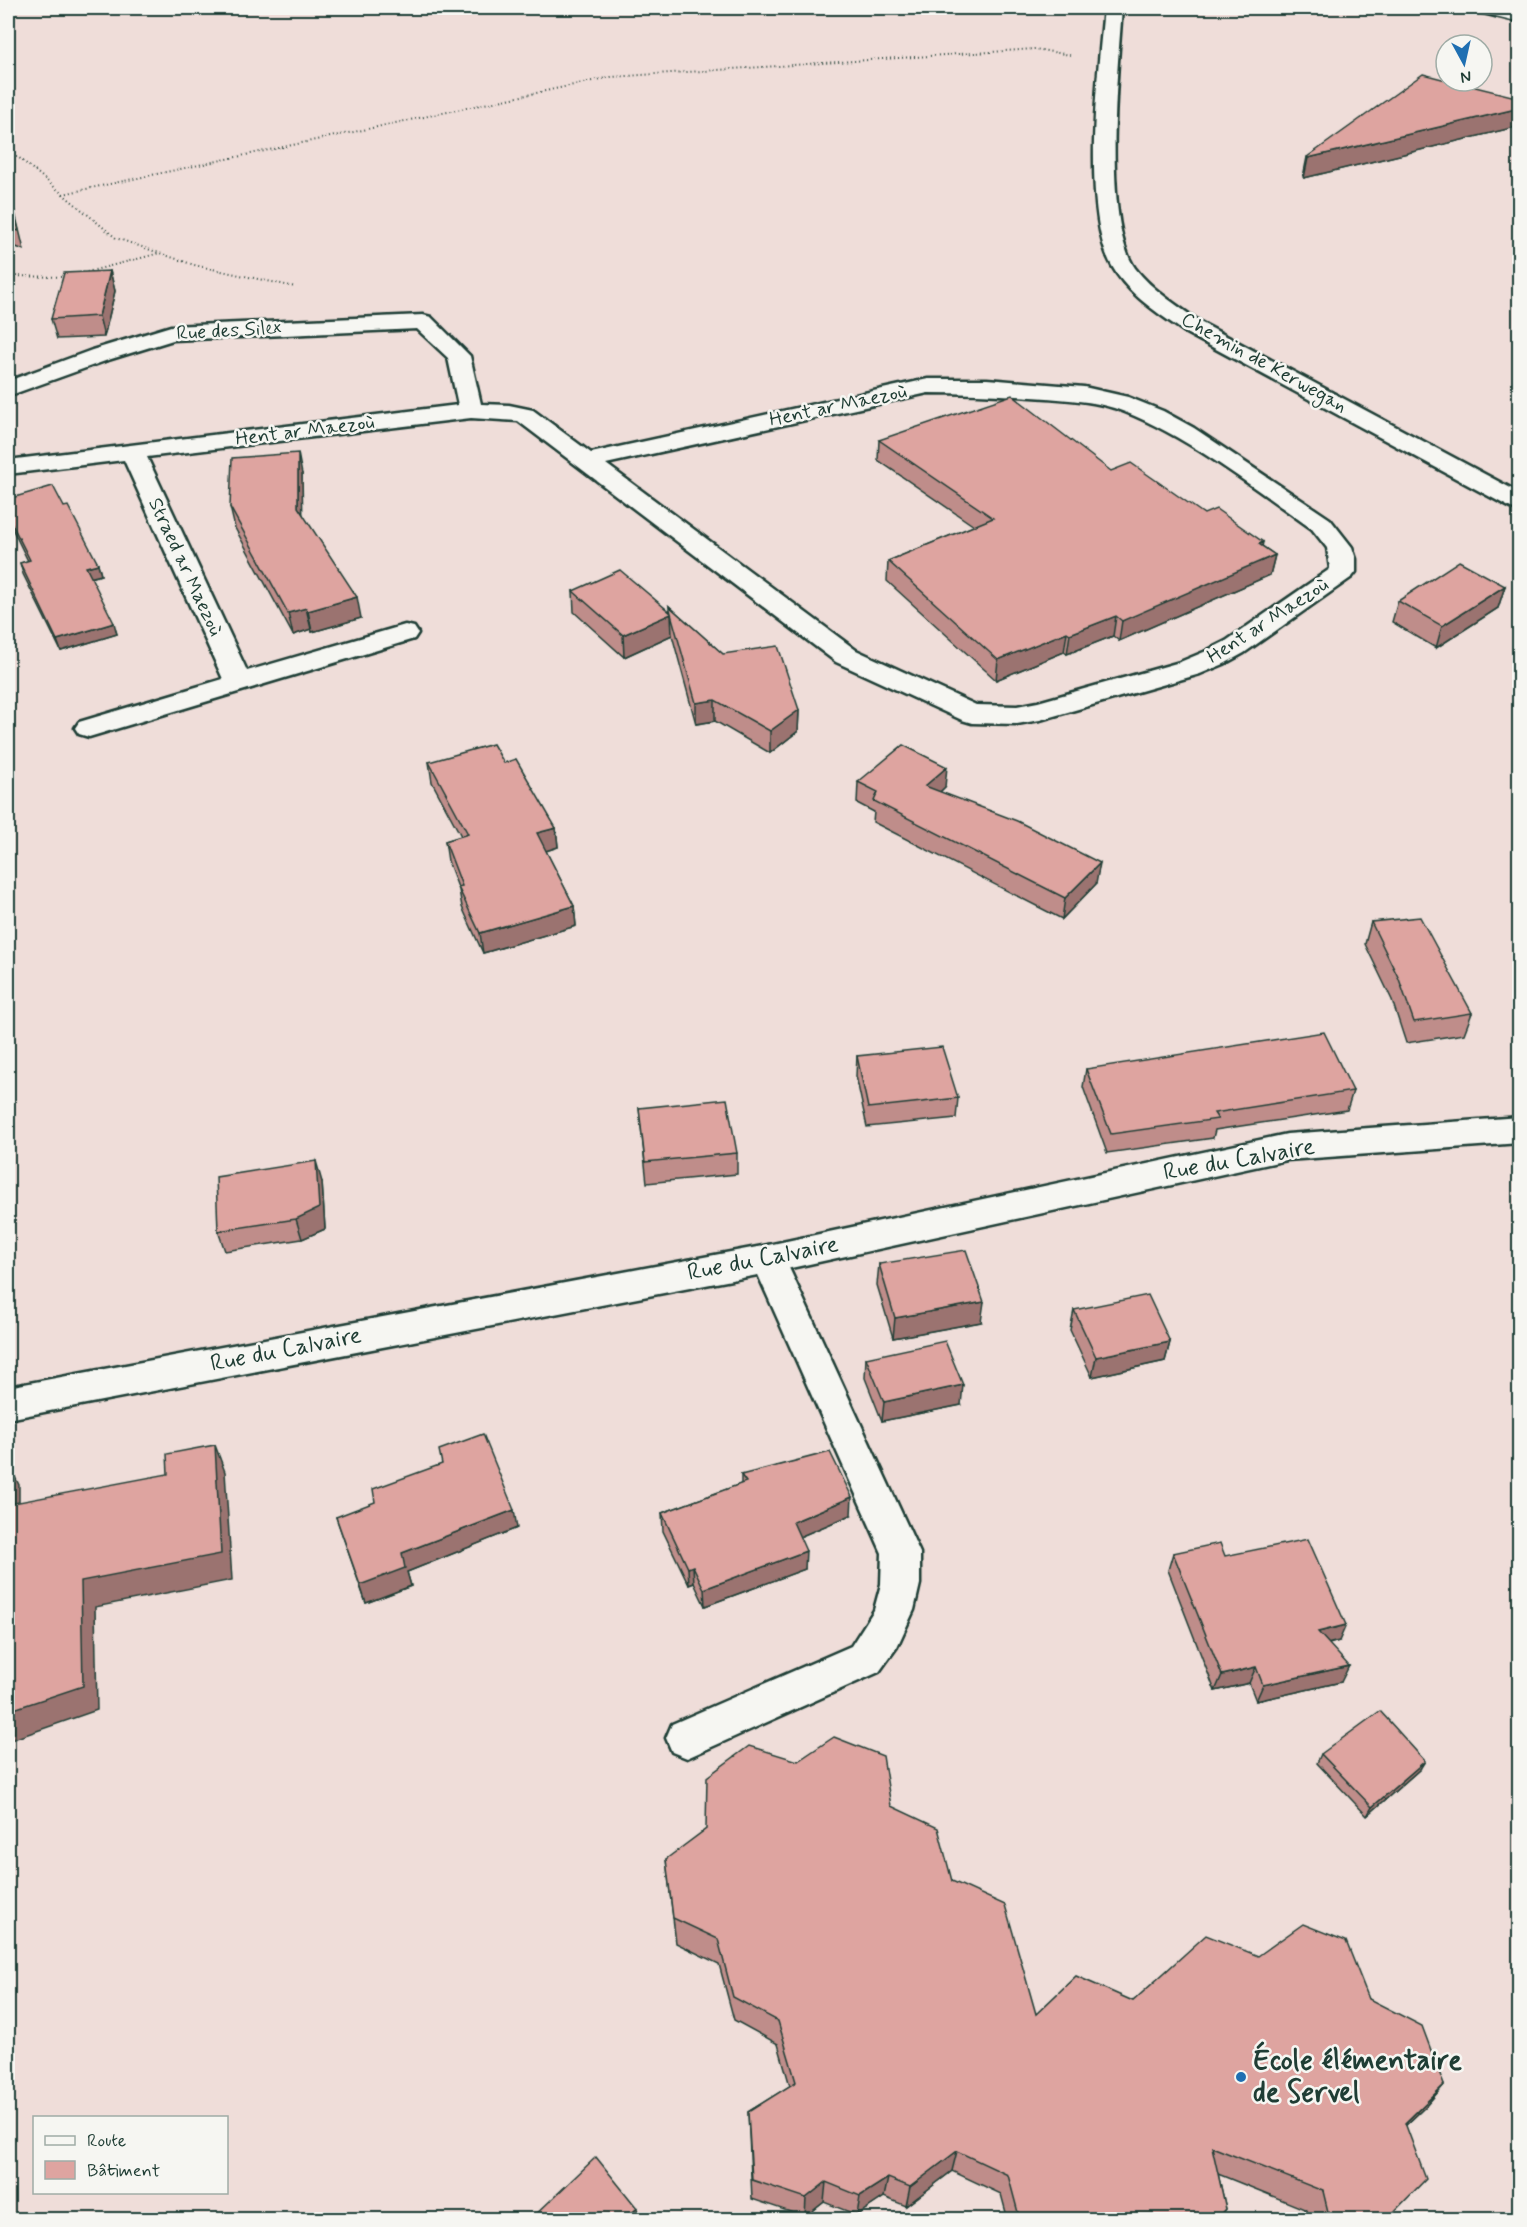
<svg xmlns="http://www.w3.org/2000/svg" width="1527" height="2227" font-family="Mynerve,sans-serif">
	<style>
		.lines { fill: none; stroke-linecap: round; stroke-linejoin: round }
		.service-casing { stroke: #1f3d34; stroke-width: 5 }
		.minor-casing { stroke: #1f3d34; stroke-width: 5 }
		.tertiary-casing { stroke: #1f3d34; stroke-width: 5 }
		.path { stroke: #1f3d34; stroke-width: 2; stroke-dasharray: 1 3; stroke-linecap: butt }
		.service { fill: #f6f6f2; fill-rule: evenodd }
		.minor { fill: #f6f6f2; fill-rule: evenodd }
		.tertiary { fill: #f6f6f2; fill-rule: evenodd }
		.wall { fill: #bf8d8a; stroke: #1f3d34; stroke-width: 1.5 }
		.shaded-wall { fill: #9b7370; stroke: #1f3d34; stroke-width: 1.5 }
		.building { fill: #dea4a0; stroke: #1f3d34; stroke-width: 1.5 }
		.poi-dot { fill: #1f6fb2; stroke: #f6f6f2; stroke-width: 2 }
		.labels { text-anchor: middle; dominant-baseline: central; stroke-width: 5; stroke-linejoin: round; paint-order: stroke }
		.far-street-label { font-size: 20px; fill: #1f3d34; stroke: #f6f6f2 }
		.street-label { font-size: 24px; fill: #1f3d34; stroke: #f6f6f2 }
		.near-poi-label { font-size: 28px; font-weight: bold; fill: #1f3d34; stroke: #f6f6f2; text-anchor: start }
	</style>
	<rect width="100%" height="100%" fill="#efddd9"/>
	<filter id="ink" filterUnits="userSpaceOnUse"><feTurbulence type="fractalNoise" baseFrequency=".0167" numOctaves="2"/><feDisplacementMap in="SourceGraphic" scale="12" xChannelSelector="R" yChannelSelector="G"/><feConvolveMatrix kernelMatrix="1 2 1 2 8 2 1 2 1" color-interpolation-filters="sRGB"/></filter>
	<g filter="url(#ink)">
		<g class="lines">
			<defs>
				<polygon id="service" points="768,1245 780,1249 785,1259 920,1553 920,1584 914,1610 897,1647 879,1672 687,1758 672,1752 666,1738 672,1724 851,1646 874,1610 881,1584 882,1553 751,1259 756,1249"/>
				<g id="minor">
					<path d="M1104,8h18c-4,57 -20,214 13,260 17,22 44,39 67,55l318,170v17l-9,-2 -325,-175c-26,-19 -58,-38 -74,-67 -31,-55 -14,-194 -8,-258z"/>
					<polygon points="1476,8 1505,8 1520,11 1520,22 1479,12"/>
					<path d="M423,315l8,2 39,39 11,48 28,1 24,5 58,43 337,-74h59l97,8 44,10 35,14 31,17 136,91 22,28 4,12v13l-4,5 -108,76 -20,11 -24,10 -160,46 -23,4 -45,-1 -10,-3 -126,-58 -318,-241 -47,-3 -324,39 100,214 158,-46 9,2 4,6 -4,6 -315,95 -10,3 -10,-3 -4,-6 4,-6 144,-43 -99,-219 -116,14v-14l450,-55 -10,-47 -31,-29 -244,11 -65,20 -100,36v-15l84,-31 79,-24zM928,393c40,0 79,2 119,5 22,2 45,3 67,10 67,23 140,80 198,121l15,19 3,21 -104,72 -22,11 -24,10 -142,40 -21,4 -41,-1 -120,-55 -250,-186z"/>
				</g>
				<polygon id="tertiary" points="1520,1117 1520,1143 1287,1160 768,1273 8,1419 8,1387 768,1245 1287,1134"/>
			</defs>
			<!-- service casing -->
			<use href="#service" class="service-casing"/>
			<!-- minor casing -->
			<use href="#minor" class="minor-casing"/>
			<!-- tertiary casing -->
			<use href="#tertiary" class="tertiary-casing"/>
			<!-- path -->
			<g class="path">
				<polyline points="8,157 18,157 116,238 194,265 295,287"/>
				<polyline points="63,194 611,77 1035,49 1070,55"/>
				<polyline points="83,273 160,253"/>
				<polyline points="8,276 67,277"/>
			</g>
			<!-- service -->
			<use href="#service" class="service"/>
			<!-- minor -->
			<use href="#minor" class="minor"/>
			<!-- tertiary -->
			<use href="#tertiary" class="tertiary"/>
		</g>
		<!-- wall -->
		<g class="wall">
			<polygon points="1520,98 1520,126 1304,178 1303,177 1307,157"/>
			<polygon points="8,184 24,250 8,244"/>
			<polygon points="110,271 115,291 104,337 57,339 51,319"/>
			<polygon points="879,440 1111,471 1204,514 1262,546 1275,555 1270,575 1119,641 1113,636 1067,654 1064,652 996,680 887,581 888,561 974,526 878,460"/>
			<polygon points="302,474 302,513 361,618 312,632 311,629 293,635 235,528 230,507"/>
			<polygon points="8,499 64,507 98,564 101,575 91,578 117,634 61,651 23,574 20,563 28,561 8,520"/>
			<polygon points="1505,586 1498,608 1436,648 1392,622 1398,601"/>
			<polygon points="573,591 669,611 669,606 723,654 799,710 798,731 770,753 715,721 696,724 672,635 624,657 574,612"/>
			<polygon points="429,762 504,763 556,828 558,847 546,851 574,906 576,926 483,953 462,907 459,890 448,861 445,841 461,836 432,782"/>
			<polygon points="858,782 945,787 940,792 1096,884 1062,919 873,822 874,812 857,803"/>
			<polygon points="1371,922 1472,1013 1464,1034 1406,1043 1392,1000 1365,944"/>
			<polygon points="857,1056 958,1098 956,1118 867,1127 856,1076"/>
			<polygon points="1086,1069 1353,1091 1347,1110 1215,1130 1213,1138 1107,1153 1083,1087"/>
			<polygon points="639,1108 737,1153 737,1174 647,1183"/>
			<polygon points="322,1182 325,1229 302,1239 225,1251 218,1231"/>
			<polygon points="879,1264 981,1322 893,1338 877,1285"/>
			<polygon points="1074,1310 1170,1342 1165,1361 1092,1377 1070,1330"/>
			<polygon points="866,1358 961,1405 882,1421 865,1378"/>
			<polygon points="741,1475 851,1515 799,1537 805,1569 705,1606 694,1583 689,1585 663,1531 662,1513 741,1484"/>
			<polygon points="336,1517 517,1528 407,1572 411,1586 366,1603"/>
			<polygon points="1173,1553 1225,1556 1339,1641 1329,1644 1341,1682 1256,1701 1249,1683 1215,1691 1168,1570"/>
			<polygon points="1321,1754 1420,1769 1367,1816 1317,1763"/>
			<polygon points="891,1806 952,1881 1036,2014 1133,2001 1258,1956 1369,1999 1444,2085 1425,2107 1406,2125 1386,2220 1309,2220 1307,2210 1218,2174 1226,2209 1218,2220 1008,2220 1001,2194 952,2171 906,2206 884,2197 857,2215 824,2202 805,2217 752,2199 748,2112 790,2086 778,2044 734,2020 719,1964 676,1943 666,1859"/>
		</g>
		<!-- shaded-wall -->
		<g class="shaded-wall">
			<polygon points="1520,108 1520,126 1304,178 1308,158"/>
			<polygon points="110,271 115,291 104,337 99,316"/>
			<polygon points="298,453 302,474 303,528 298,507"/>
			<polygon points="1263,542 1259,562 1275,555 1270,575 1119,641 1122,621"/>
			<polygon points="98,564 101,575 89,578 86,567"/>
			<polygon points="1505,586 1498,608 1436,648 1442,626"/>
			<polygon points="357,597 361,618 312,632 308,611"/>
			<polygon points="306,608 311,629 293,635 288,613"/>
			<polygon points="671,614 672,635 624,657 623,635"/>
			<polygon points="1116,616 1113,636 1067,654 1070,634"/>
			<polygon points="114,623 117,634 61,651 57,640"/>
			<polygon points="1067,632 1064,652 996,680 998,660"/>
			<polygon points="715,700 715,721 696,724 696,703"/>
			<polygon points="799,710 798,731 770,753 770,731"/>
			<polygon points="947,767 945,787 924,807 925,786"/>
			<polygon points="556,828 558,847 539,853 537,833"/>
			<polygon points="1100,863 1096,884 1062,919 1065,898"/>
			<polygon points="574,906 576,926 483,953 480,933"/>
			<polygon points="316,1161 322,1182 325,1229 302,1239 296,1219"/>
			<polygon points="984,1302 981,1322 893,1338 895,1318"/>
			<polygon points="1170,1342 1165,1361 1092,1377 1096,1357"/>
			<polygon points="963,1385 961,1405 882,1421 884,1402"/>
			<polygon points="215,1445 225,1472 232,1580 95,1607 97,1710 8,1741 8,1711 81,1581"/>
			<polygon points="8,1463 19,1485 19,1532 8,1511"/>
			<polygon points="852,1497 851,1515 792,1540 793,1522"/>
			<polygon points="514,1510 517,1528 407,1572 411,1586 366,1603 360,1585 402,1553"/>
			<polygon points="806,1551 805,1569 705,1606 704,1589"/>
			<polygon points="693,1566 694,1583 689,1585 688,1568"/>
			<polygon points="1346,1625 1339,1641 1311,1648 1318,1632"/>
			<polygon points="1349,1666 1341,1682 1256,1701 1263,1685"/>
			<polygon points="1256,1667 1249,1683 1215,1691 1222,1675"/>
			<polygon points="1425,1761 1420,1769 1367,1816 1372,1807"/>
			<polygon points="1444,2085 1425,2107 1387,2143 1405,2123"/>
			<polygon points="957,2151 952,2171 906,2206 910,2187"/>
			<polygon points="888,2178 884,2197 857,2215 860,2196"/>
			<polygon points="826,2182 824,2202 805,2217 806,2198"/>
			<polygon points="637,2208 639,2220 625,2220"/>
		</g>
		<!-- building -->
		<g class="building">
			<polygon points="1423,74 1446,80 1446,81 1451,81 1520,98 1520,108 1308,158 1307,157"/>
			<polygon points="8,187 19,231 8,228"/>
			<polygon points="110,271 99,316 51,319 64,273"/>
			<polygon points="1012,395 1111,471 1131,463 1204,514 1216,509 1263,542 1259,544 1275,555 1122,621 1116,616 1070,634 1067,632 998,660 888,561 993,518 879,440"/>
			<polygon points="298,453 298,507 357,597 308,611 306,608 288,613 230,507 232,458"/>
			<polygon points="53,486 64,507 68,506 98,564 86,567 114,623 57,640 20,563 30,560 8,516 8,499"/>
			<polygon points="1459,561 1505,586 1442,626 1398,601"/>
			<polygon points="620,570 671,613 669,606 723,654 778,646 799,710 770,731 715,700 696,703 671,614 623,635 573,591"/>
			<polygon points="493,744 504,763 516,759 556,828 537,833 574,906 480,933 458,887 462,886 445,841 468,834 429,762"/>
			<polygon points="903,745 947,767 925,786 1017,821 1100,863 1065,898 874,801 878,792 858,782"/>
			<polygon points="1420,917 1472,1013 1414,1022 1399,979 1371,922"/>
			<polygon points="1324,1032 1353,1091 1214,1113 1218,1119 1111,1134 1086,1069"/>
			<polygon points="942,1047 958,1098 868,1108 857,1056"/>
			<polygon points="727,1099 737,1153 645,1162 639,1108"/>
			<polygon points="316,1161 319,1208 296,1219 218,1231 216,1177"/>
			<polygon points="966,1250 984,1302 895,1318 879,1264"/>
			<polygon points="1148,1295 1170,1342 1096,1357 1074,1310"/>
			<polygon points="945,1341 963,1385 884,1402 866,1358"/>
			<polygon points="483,1434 514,1510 402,1553 405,1568 360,1585 336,1517 375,1502 373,1489 442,1464 439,1450"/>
			<polygon points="215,1445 221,1554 81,1581 83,1686 8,1711 8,1504 168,1474 167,1454"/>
			<polygon points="830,1452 852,1497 793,1522 806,1551 704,1589 693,1566 688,1568 662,1513 746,1482 741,1475"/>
			<polygon points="1308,1539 1346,1625 1318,1632 1349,1666 1263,1685 1256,1667 1222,1675 1173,1553 1220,1543 1225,1556"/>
			<polygon points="1380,1711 1425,1761 1372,1807 1321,1754"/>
			<polygon points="834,1737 883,1756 891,1806 938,1828 952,1881 1005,1905 1036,2014 1076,1976 1133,2001 1206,1935 1258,1956 1303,1924 1346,1941 1369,1999 1422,2026 1444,2085 1405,2123 1426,2179 1386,2220 1330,2220 1323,2191 1212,2147 1226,2209 1216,2220 1020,2220 1008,2175 957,2151 910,2187 888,2178 860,2196 826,2182 806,2198 752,2180 748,2112 796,2082 778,2021 733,1997 718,1939 673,1918 666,1859 706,1829 707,1777 749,1746 798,1761"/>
			<polygon points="596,2157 637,2208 625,2220 530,2220"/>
		</g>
	</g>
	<!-- markers -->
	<circle class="poi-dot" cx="1241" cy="2077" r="6"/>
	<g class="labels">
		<!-- far-street labels -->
		<g class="far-street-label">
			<text transform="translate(229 331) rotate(-3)">Rue des Silex</text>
			<text transform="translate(1264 363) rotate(29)">Chemin de Kerwegan</text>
			<text transform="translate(838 406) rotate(-12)">Hent ar Maezoù</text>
			<text transform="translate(305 431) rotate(-7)">Hent ar Maezoù</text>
			<text transform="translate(185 567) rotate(65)">Straed ar Maezoù</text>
			<text transform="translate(1268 621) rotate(-33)">Hent ar Maezoù</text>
		</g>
		<!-- street labels -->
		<g class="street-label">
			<text transform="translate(1239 1160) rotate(-10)">Rue du Calvaire</text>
			<text transform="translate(763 1259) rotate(-11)">Rue du Calvaire</text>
			<text transform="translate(286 1350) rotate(-11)">Rue du Calvaire</text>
		</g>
		<!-- near-poi labels -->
		<g class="near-poi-label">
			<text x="1253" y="2061">École élémentaire<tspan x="1253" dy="32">de Servel</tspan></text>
		</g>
	</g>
	<!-- margin -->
	<rect width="1527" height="2227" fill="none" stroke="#f6f6f2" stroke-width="30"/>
	<rect x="15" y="15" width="1497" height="2197" fill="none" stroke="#1f3d34" stroke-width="2" filter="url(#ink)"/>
	<!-- legend -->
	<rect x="33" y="2116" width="195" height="78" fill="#f6f6f2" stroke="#a0aca6" stroke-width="1.5"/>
	<rect x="45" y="2136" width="30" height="9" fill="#f6f6f2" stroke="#a0aca6" stroke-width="1.5"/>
	<text x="87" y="2146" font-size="18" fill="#1f3d34">Route</text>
	<rect x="45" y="2161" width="30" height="18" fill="#dea4a0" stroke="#a0aca6" stroke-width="1.5"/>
	<text x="87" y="2176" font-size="18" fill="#1f3d34">Bâtiment</text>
	<!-- north arrow -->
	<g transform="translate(1464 63) rotate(172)"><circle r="28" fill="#f6f6f2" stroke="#a0aca6" stroke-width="1.5"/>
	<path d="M0-4.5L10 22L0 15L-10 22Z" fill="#1f6fb2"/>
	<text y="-9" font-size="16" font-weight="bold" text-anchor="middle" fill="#1f3d34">N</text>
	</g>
</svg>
